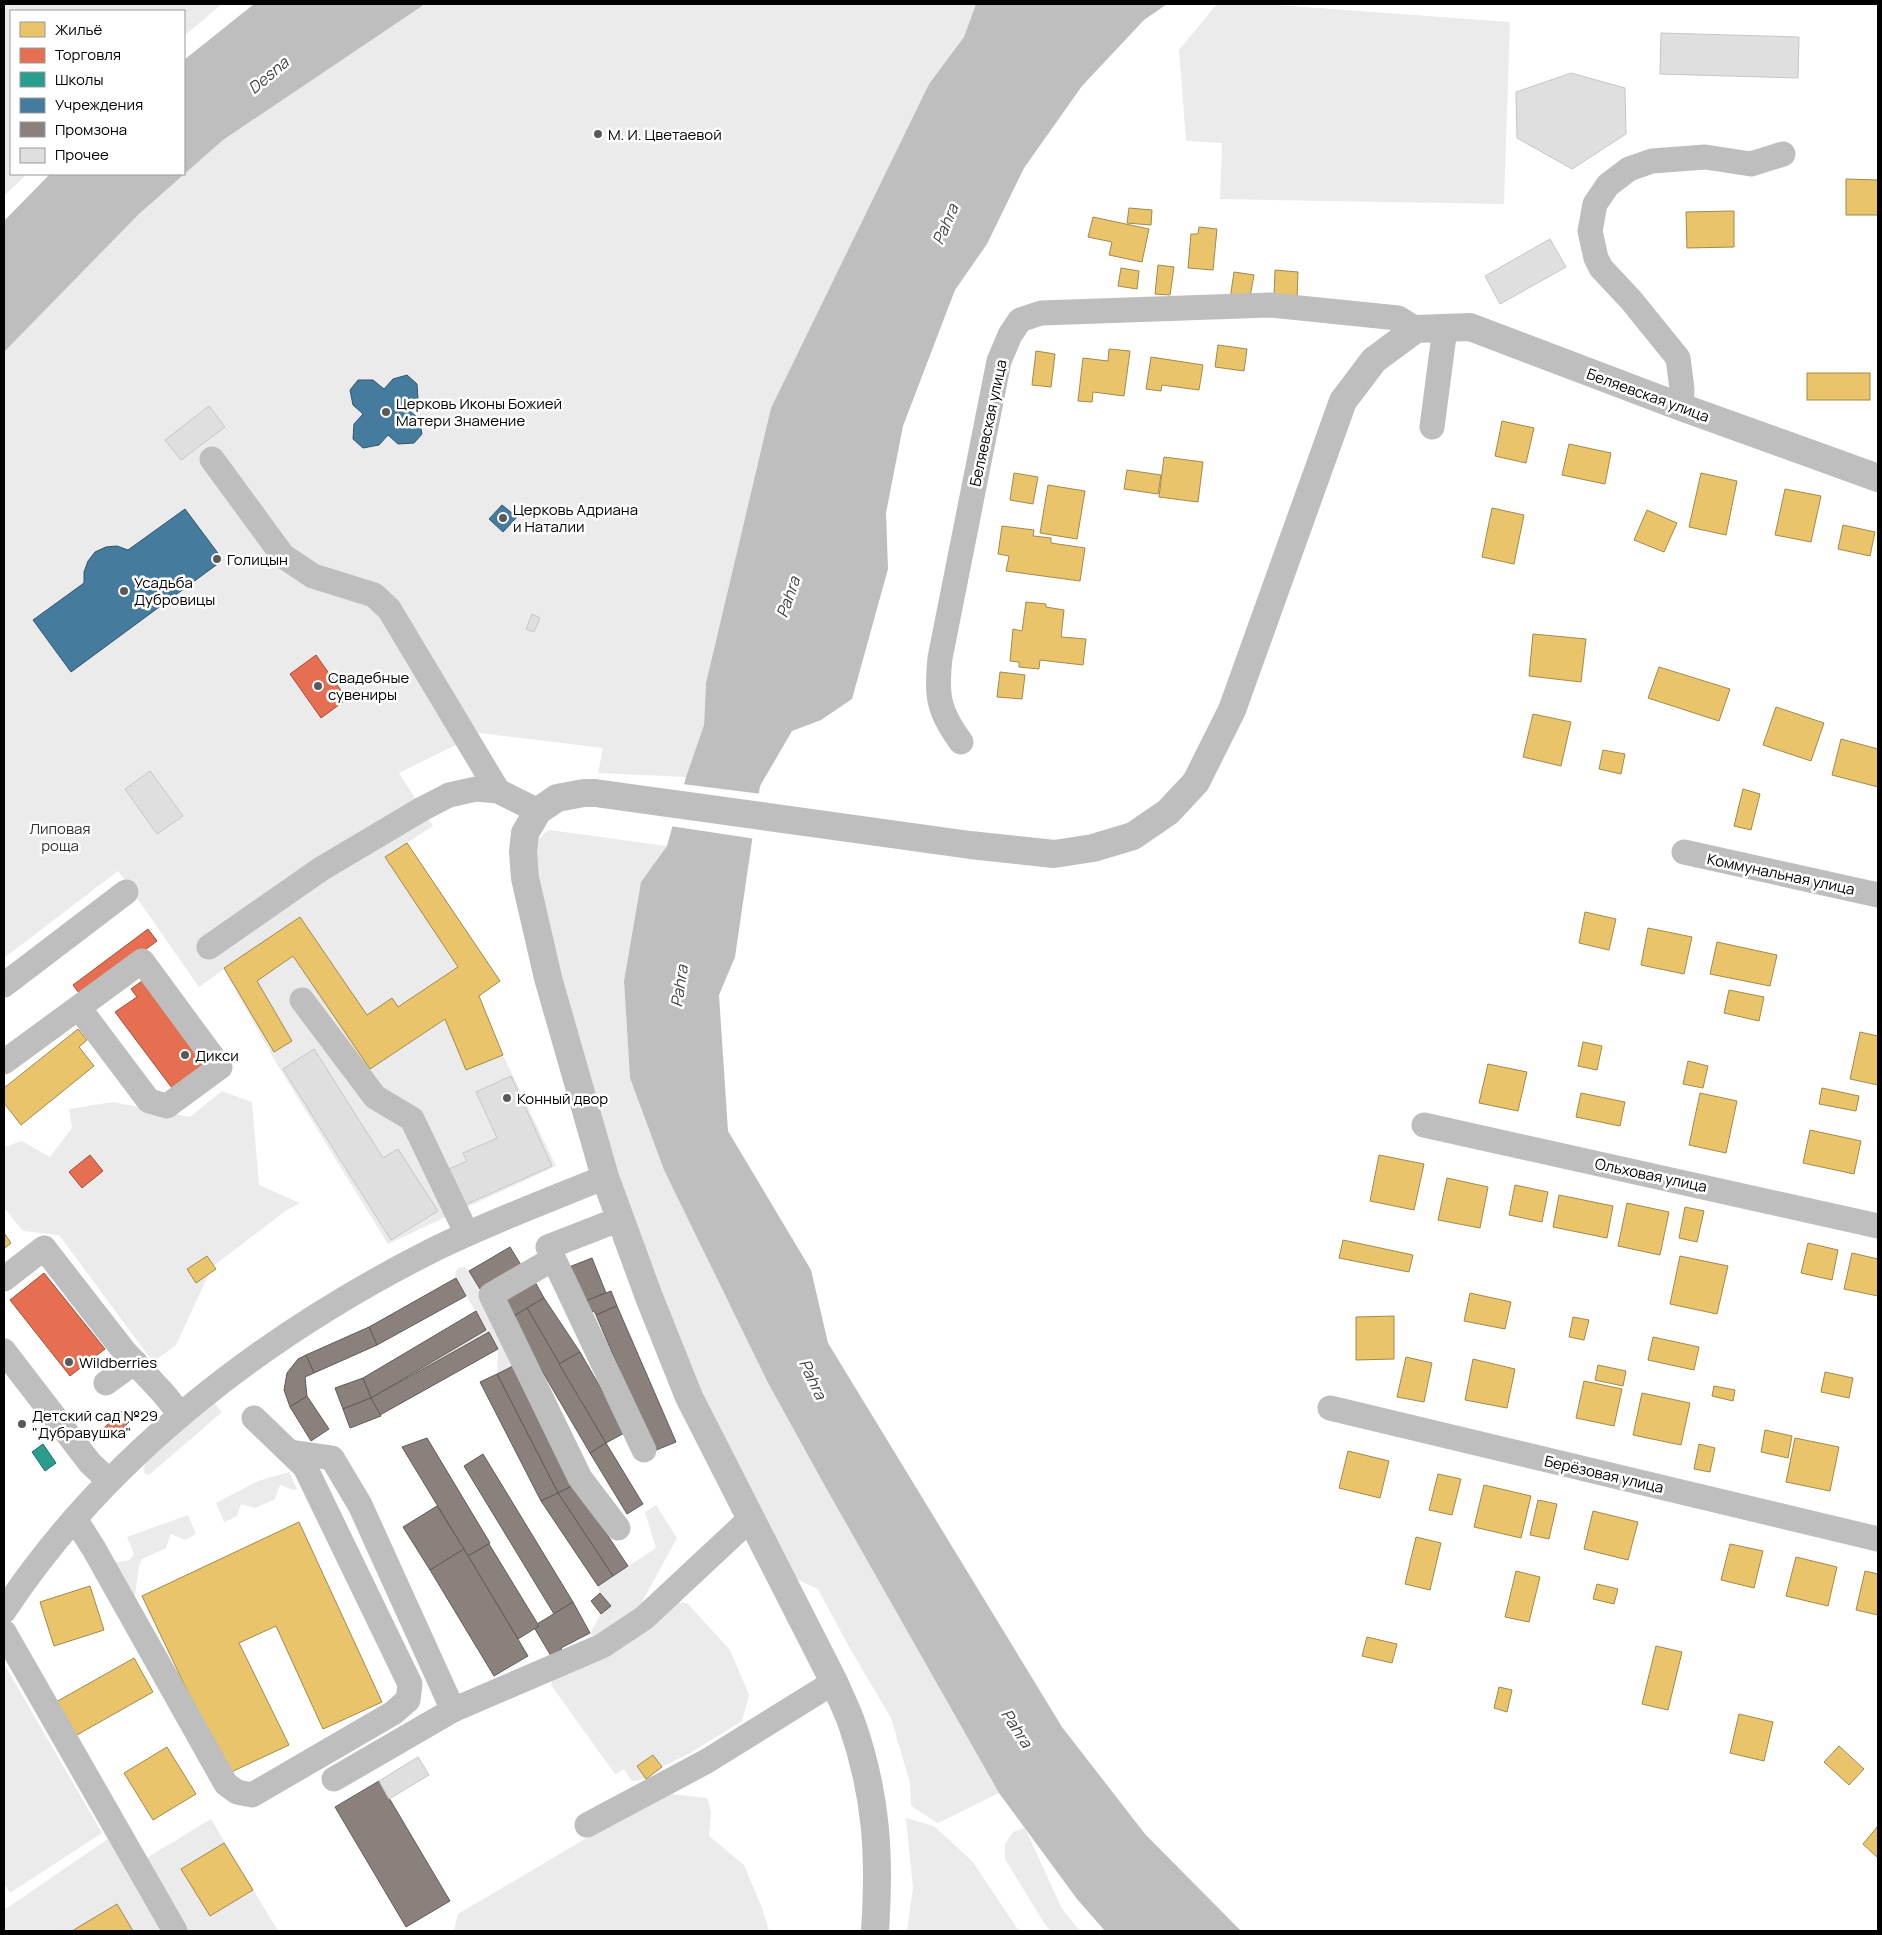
<svg xmlns="http://www.w3.org/2000/svg" width="1882" height="1935" font-family="Manrope,sans-serif">
	<style>
		.green { fill: #ebebeb }
		.water { fill: #bebebe }
		.pier { fill: #fff }
		.homes { fill: #e9c46a; stroke: #a3894a }
		.shops { fill: #e76f51; stroke: #a24e39 }
		.schools { fill: #2a9d8f; stroke: #1d6e64 }
		.public { fill: #457b9d; stroke: #30566e }
		.industry { fill: #8a817c; stroke: #615a57 }
		.building { fill: #dfdfdf; stroke: #c6c6c6 }
		.lines { fill: none; stroke-linecap: round; stroke-linejoin: round }
		.minor { stroke: #bebebe; stroke-width: 25 }
		.major { stroke: #bebebe; stroke-width: 28 }
		.poi-dot { fill: #595959; stroke: #fff; stroke-width: 2 }
		.labels { text-anchor: middle; dominant-baseline: central; stroke-width: 5; stroke-linejoin: round; paint-order: stroke }
		.poi-label { font-size: 15px; fill: #000; stroke: #fff; text-anchor: start }
		.street-label { font-size: 15px; fill: #000; stroke: #fff }
		.park-label { font-size: 15px; fill: #323232; stroke: #fff }
		.water-label { font-size: 16px; font-style: italic; fill: #434343; stroke: #fff }
	</style>
	<rect width="100%" height="100%" fill="#fff"/>
	<!-- green -->
	<g class="green">
		<polygon points="4,4 222,4 184,36 184,11 11,11 11,174 27,174 4,196"/>
		<polygon points="425,4 976,4 964,37 929,84 771,408 706,683 704,725 686,777 598,773 603,748 480,733 399,773 433,826 407,843 500,981 479,996 503,1055 556,1166 388,1244 275,1061 224,969 199,987 118,871 4,958 4,352 139,214 223,140"/>
		<polygon points="1217,4 1262,4 1510,22 1504,204 1220,199 1222,143 1186,141 1179,50"/>
		<polygon points="549,830 667,846 641,882 624,981 630,1078 664,1170 767,1381 999,1793 938,1823 911,1806 910,1783 891,1718 848,1645 818,1589 776,1570 649,1297 523,852"/>
		<polygon points="222,1091 252,1102 259,1185 300,1203 284,1212 212,1267 176,1345 153,1362 59,1235 23,1231 4,1208 4,1147 22,1141 50,1157 72,1128 69,1109 113,1102 190,1117"/>
		<path d="M465,1267c17,14 38,76 48,99l-16,8 1,-25 -10,-17 -117,66 115,-68 -30,-52 -1,-5 3,-5z"/>
		<polygon points="214,1403 222,1412 149,1475 144,1473 145,1461"/>
		<polygon points="289,1472 297,1489 294,1490 280,1485 275,1499 255,1508 241,1504 237,1516 224,1522 216,1503 258,1481"/>
		<polygon points="656,1505 677,1538 637,1611 596,1638 590,1633 601,1614 611,1606 600,1593 598,1586 656,1548 645,1512"/>
		<polygon points="188,1515 196,1534 185,1540 171,1534 166,1548 142,1559 139,1565 134,1604 112,1563 130,1560 134,1554 127,1537"/>
		<polygon points="675,1602 687,1603 730,1650 749,1695 742,1721 690,1753 662,1767 653,1755 637,1766 646,1779 632,1781 624,1769 615,1774 551,1685 553,1678"/>
		<polygon points="4,1664 102,1833 10,1893 4,1884"/>
		<polygon points="663,1793 707,1798 711,1812 709,1836 744,1865 762,1908 769,1931 454,1931 458,1914"/>
		<polygon points="906,1818 934,1826 972,1861 1019,1931 907,1931 913,1888"/>
		<polygon points="211,1819 278,1931 187,1931 145,1859"/>
		<polygon points="1025,1828 1062,1909 1080,1931 1051,1931 1044,1923 1005,1859 1005,1844 1013,1832"/>
		<polygon points="108,1839 161,1931 4,1931 4,1910"/>
	</g>
	<!-- water -->
	<g class="water">
		<polygon points="254,4 425,4 223,140 139,214 4,352 4,221 50,174 184,174 184,60"/>
		<polygon points="976,4 1167,4 1144,20 1082,86 1024,168 987,244 955,290 903,426 886,513 888,569 852,699 821,720 792,731 760,786 735,957 719,995 728,1131 811,1270 828,1343 1062,1727 1145,1834 1241,1931 1105,1931 1077,1899 999,1793 825,1486 767,1381 664,1170 630,1078 624,981 641,882 667,846 686,777 704,725 706,683 771,408 929,84 964,37"/>
	</g>
	<!-- pier -->
	<polygon class="pier" points="682,784 762,794 756,839 670,826"/>
	<!-- homes -->
	<g class="homes">
		<polygon points="1846,179 1878,180 1878,215 1846,215"/>
		<polygon points="1129,208 1152,210 1151,225 1127,223"/>
		<polygon points="1734,211 1734,247 1687,248 1686,212"/>
		<polygon points="1093,217 1149,229 1142,262 1109,255 1112,242 1088,237"/>
		<polygon points="1199,227 1217,229 1213,270 1188,268 1191,234 1198,234"/>
		<polygon points="1158,265 1174,267 1170,295 1155,294"/>
		<polygon points="1121,268 1139,271 1137,289 1118,286"/>
		<polygon points="1275,270 1298,272 1297,299 1274,298"/>
		<polygon points="1234,272 1254,275 1249,302 1230,299"/>
		<polygon points="1218,345 1247,349 1244,371 1215,367"/>
		<polygon points="1109,349 1130,351 1124,396 1093,392 1092,402 1078,401 1083,358 1108,361"/>
		<polygon points="1036,351 1055,354 1051,387 1032,385"/>
		<polygon points="1151,357 1203,365 1199,390 1162,385 1161,391 1146,389"/>
		<rect x="1807" y="373" width="63" height="27"/>
		<polygon points="1502,421 1534,428 1526,463 1495,456"/>
		<polygon points="1569,444 1611,453 1605,484 1562,475"/>
		<polygon points="1164,457 1203,462 1198,502 1159,497"/>
		<polygon points="1127,470 1161,475 1158,494 1124,489"/>
		<polygon points="1014,473 1038,477 1033,504 1010,500"/>
		<polygon points="1701,473 1737,481 1726,535 1689,527"/>
		<polygon points="1048,485 1085,491 1077,539 1040,533"/>
		<polygon points="1785,489 1821,496 1811,542 1775,535"/>
		<polygon points="1492,508 1524,515 1514,564 1482,557"/>
		<polygon points="1647,510 1677,523 1664,552 1634,540"/>
		<polygon points="1843,525 1875,532 1870,556 1838,549"/>
		<polygon points="1002,526 1034,530 1033,536 1051,538 1051,543 1085,548 1080,581 1006,571 1009,556 998,554"/>
		<polygon points="1026,602 1046,604 1046,607 1064,610 1061,637 1086,639 1083,665 1040,660 1039,669 1019,667 1019,662 1010,661 1013,629 1022,631"/>
		<polygon points="1533,634 1586,639 1581,682 1529,676"/>
		<polygon points="1659,667 1730,689 1719,721 1648,698"/>
		<polygon points="1000,672 1025,675 1022,699 997,697"/>
		<polygon points="1776,707 1824,723 1811,761 1763,745"/>
		<polygon points="1533,714 1571,722 1561,766 1523,757"/>
		<polygon points="1841,739 1878,749 1878,787 1832,775"/>
		<polygon points="1603,750 1625,754 1621,774 1599,769"/>
		<polygon points="1743,789 1760,794 1751,830 1734,826"/>
		<polygon points="407,843 500,981 479,996 503,1055 466,1070 445,1019 370,1069 293,956 257,981 292,1041 274,1052 224,968 300,917 367,1015 392,998 398,1007 458,967 385,857"/>
		<polygon points="1585,912 1616,919 1609,950 1579,943"/>
		<polygon points="1648,928 1692,937 1684,974 1641,965"/>
		<polygon points="1717,942 1777,955 1770,986 1710,974"/>
		<polygon points="1729,990 1764,997 1759,1021 1724,1013"/>
		<polygon points="78,1029 87,1040 79,1047 94,1066 21,1125 4,1103 4,1088"/>
		<polygon points="1860,1032 1878,1036 1878,1085 1850,1079"/>
		<polygon points="1583,1042 1602,1046 1597,1070 1578,1066"/>
		<polygon points="1688,1061 1708,1066 1703,1088 1683,1084"/>
		<polygon points="1488,1064 1527,1072 1518,1111 1479,1103"/>
		<polygon points="1822,1088 1859,1096 1856,1111 1819,1104"/>
		<polygon points="1581,1093 1625,1102 1620,1126 1576,1117"/>
		<polygon points="1700,1093 1737,1101 1726,1153 1689,1145"/>
		<polygon points="1810,1130 1861,1141 1854,1174 1803,1163"/>
		<polygon points="1379,1155 1424,1164 1414,1210 1370,1201"/>
		<polygon points="1447,1178 1488,1187 1480,1228 1438,1220"/>
		<polygon points="1515,1185 1548,1192 1542,1222 1509,1215"/>
		<polygon points="1559,1195 1613,1206 1607,1238 1553,1227"/>
		<polygon points="1627,1203 1669,1212 1660,1255 1618,1246"/>
		<polygon points="1685,1207 1704,1211 1697,1242 1679,1238"/>
		<polygon points="4,1233 11,1243 4,1249"/>
		<polygon points="1343,1240 1413,1255 1409,1272 1339,1258"/>
		<polygon points="1808,1243 1838,1250 1832,1280 1801,1273"/>
		<polygon points="1852,1253 1878,1259 1878,1296 1844,1289"/>
		<polygon points="207,1256 216,1269 196,1283 187,1269"/>
		<polygon points="1680,1256 1728,1266 1717,1314 1670,1304"/>
		<polygon points="1470,1293 1511,1302 1505,1329 1464,1321"/>
		<polygon points="1394,1316 1394,1359 1356,1360 1356,1317"/>
		<polygon points="1573,1317 1589,1320 1584,1340 1569,1337"/>
		<polygon points="1653,1337 1699,1347 1694,1370 1648,1360"/>
		<polygon points="1406,1357 1432,1363 1424,1402 1397,1397"/>
		<polygon points="1473,1359 1515,1369 1507,1408 1465,1400"/>
		<polygon points="1598,1365 1626,1371 1623,1386 1595,1380"/>
		<polygon points="1825,1372 1853,1378 1849,1398 1821,1392"/>
		<polygon points="1584,1381 1622,1389 1614,1426 1576,1418"/>
		<polygon points="1714,1386 1735,1390 1733,1401 1712,1396"/>
		<polygon points="1642,1393 1690,1403 1681,1445 1633,1435"/>
		<polygon points="1765,1430 1792,1436 1788,1458 1761,1452"/>
		<polygon points="1795,1438 1839,1447 1830,1491 1786,1482"/>
		<polygon points="1699,1444 1715,1448 1710,1472 1694,1469"/>
		<polygon points="1348,1451 1389,1461 1380,1498 1339,1488"/>
		<polygon points="1438,1474 1461,1479 1452,1515 1429,1510"/>
		<polygon points="1484,1485 1531,1496 1521,1538 1474,1527"/>
		<polygon points="1538,1500 1557,1504 1549,1539 1530,1535"/>
		<polygon points="1593,1511 1638,1522 1628,1560 1584,1549"/>
		<polygon points="299,1522 382,1702 323,1729 276,1626 239,1643 289,1745 227,1774 142,1596"/>
		<polygon points="1416,1537 1441,1543 1430,1590 1405,1584"/>
		<polygon points="1730,1544 1763,1551 1754,1588 1721,1580"/>
		<polygon points="1796,1557 1837,1567 1828,1606 1786,1596"/>
		<polygon points="1516,1571 1540,1577 1529,1622 1505,1617"/>
		<polygon points="1865,1571 1878,1574 1878,1615 1856,1610"/>
		<polygon points="1597,1584 1618,1589 1614,1604 1593,1599"/>
		<polygon points="90,1586 104,1630 54,1646 40,1602"/>
		<polygon points="1367,1637 1397,1644 1392,1663 1362,1656"/>
		<polygon points="1656,1646 1682,1652 1668,1710 1642,1704"/>
		<polygon points="134,1658 153,1692 75,1736 56,1702"/>
		<polygon points="1499,1687 1512,1690 1507,1712 1494,1708"/>
		<polygon points="1739,1714 1773,1722 1764,1761 1730,1753"/>
		<polygon points="1839,1746 1864,1769 1849,1785 1824,1762"/>
		<polygon points="167,1747 196,1794 153,1820 124,1773"/>
		<polygon points="653,1755 662,1767 646,1779 637,1766"/>
		<polygon points="1878,1826 1878,1858 1863,1844"/>
		<polygon points="224,1843 253,1890 210,1916 181,1869"/>
		<polygon points="117,1904 133,1931 72,1931"/>
	</g>
	<!-- shops -->
	<g class="shops">
		<polygon points="316,655 347,699 321,718 290,674"/>
		<polygon points="148,929 157,941 82,997 73,985"/>
		<polygon points="142,981 210,1071 172,1088 115,1012 137,997 131,989"/>
		<polygon points="90,1155 103,1171 82,1188 69,1172"/>
		<polygon points="44,1273 105,1349 70,1376 10,1300"/>
		<polygon points="121,1411 131,1420 113,1438 103,1429"/>
	</g>
	<!-- schools -->
	<polygon class="schools" points="43,1444 56,1463 45,1471 32,1452"/>
	<!-- public -->
	<g class="public">
		<polygon points="407,375 417,384 418,399 409,410 419,419 422,434 414,443 398,444 388,435 379,445 363,448 353,439 354,424 363,414 353,405 350,390 358,380 373,380 384,389 393,379"/>
		<polygon points="502,505 517,517 503,532 489,519"/>
		<polygon points="185,509 223,560 71,672 33,620 84,583 84,572 88,561 95,552 106,547 117,546 128,550"/>
	</g>
	<!-- industry -->
	<g class="industry">
		<polygon points="510,1247 521,1265 480,1289 469,1271"/>
		<polygon points="592,1258 606,1293 583,1302 569,1267"/>
		<polygon points="456,1278 466,1296 377,1345 369,1327"/>
		<polygon points="534,1280 544,1298 511,1318 501,1299"/>
		<polygon points="611,1291 617,1306 596,1315 594,1311 587,1314 583,1302"/>
		<polygon points="544,1298 580,1352 559,1364 527,1308"/>
		<polygon points="617,1306 676,1442 654,1451 596,1315"/>
		<polygon points="527,1308 606,1443 590,1453 511,1318"/>
		<polygon points="476,1311 486,1330 371,1398 363,1378"/>
		<polygon points="369,1327 377,1345 314,1373 306,1355"/>
		<polygon points="489,1332 498,1349 380,1415 371,1398"/>
		<polygon points="580,1352 626,1432 606,1443 559,1364"/>
		<polygon points="306,1355 314,1373 305,1377 307,1396 290,1407 284,1390 287,1373 298,1359"/>
		<polygon points="513,1366 574,1485 558,1493 497,1374"/>
		<polygon points="497,1374 558,1493 541,1501 480,1382"/>
		<polygon points="363,1378 371,1398 343,1409 335,1388"/>
		<polygon points="307,1396 329,1429 311,1441 290,1407"/>
		<polygon points="371,1398 381,1416 350,1428 343,1409"/>
		<polygon points="427,1438 490,1543 468,1556 402,1447"/>
		<polygon points="606,1443 643,1504 627,1514 590,1453"/>
		<polygon points="483,1454 573,1602 554,1614 464,1466"/>
		<polygon points="574,1485 628,1566 613,1576 558,1493"/>
		<polygon points="558,1493 613,1576 598,1586 541,1501"/>
		<polygon points="437,1506 464,1549 430,1570 403,1527"/>
		<polygon points="489,1544 539,1626 518,1639 468,1556"/>
		<polygon points="464,1549 528,1656 494,1676 430,1570"/>
		<polygon points="600,1593 611,1606 601,1614 591,1601"/>
		<polygon points="573,1602 590,1633 561,1648 563,1651 551,1656 535,1629 539,1626 537,1624"/>
		<polygon points="379,1781 450,1901 406,1927 335,1807"/>
	</g>
	<!-- building -->
	<g class="building">
		<polygon points="1661,33 1799,37 1798,78 1660,74"/>
		<polygon points="1571,73 1625,88 1626,134 1572,169 1517,138 1516,92"/>
		<polygon points="1550,239 1566,267 1500,304 1485,276"/>
		<polygon points="209,406 225,427 181,460 165,440"/>
		<polygon points="532,614 540,618 534,632 526,629"/>
		<polygon points="150,771 183,816 157,834 125,789"/>
		<polygon points="314,1049 383,1158 398,1149 438,1211 391,1240 283,1069"/>
		<polygon points="511,1076 552,1166 458,1208 442,1172 467,1161 463,1153 497,1138 476,1092"/>
		<polygon points="418,1757 429,1775 389,1799 379,1781"/>
	</g>
	<g class="lines">
		<!-- minor -->
		<g class="minor">
			<polyline points="1681,407 1682,389 1678,358 1631,300 1601,268 1596,258 1590,231 1595,204 1608,185 1629,169 1652,161 1705,157 1751,164 1783,154"/>
			<polyline points="1432,427 1445,328"/>
			<polyline points="212,459 283,556 313,576 374,595 389,609 498,791"/>
			<path d="M961,742c-23,-31 -25,-47 -21,-84l59,-297 11,-26 10,-15 21,-7 229,-8 128,13 18,11"/>
			<polyline points="1684,852 1878,895"/>
			<polyline points="209,947 321,869 422,809 449,795 476,789 498,791 538,811"/>
			<polyline points="4,985 126,892"/>
			<polyline points="302,1000 375,1097 412,1119 467,1234"/>
			<polyline points="4,1062 142,961 220,1067 167,1106 149,1101 79,1008"/>
			<polyline points="1424,1125 1878,1226"/>
			<polyline points="620,1219 548,1247 644,1450"/>
			<polyline points="553,1259 491,1295 580,1478 618,1528"/>
			<polyline points="4,1279 44,1248 124,1351 163,1393 181,1415"/>
			<polyline points="4,1351 90,1463 109,1481"/>
			<polyline points="106,1383 135,1362"/>
			<polyline points="1330,1408 1878,1539"/>
			<polyline points="290,1452 332,1458 360,1505 453,1710"/>
			<polyline points="75,1519 94,1549 226,1784 237,1792 252,1795 393,1713 408,1700 410,1684 305,1467 254,1418"/>
			<path d="M4,1611c103,-156 261,-276 427,-360 56,-28 116,-50 174,-74"/>
			<polyline points="4,1632 175,1931"/>
			<polyline points="334,1779 453,1710 602,1646 644,1618 750,1519"/>
			<polyline points="587,1825 707,1761 834,1682"/>
		</g>
		<!-- major -->
		<path class="major" d="M875,1931c5,-74 2,-135 -23,-207 -5,-14 -12,-28 -18,-42l-145,-285 -40,-100 -44,-120 -57,-199 -23,-100 -2,-26 2,-19 13,-22 19,-13 27,-5h11l375,52 84,9 39,-6 40,-12 35,-24 28,-30 36,-72 111,-309 31,-41 42,-31 54,-2 211,80 197,71"/>
	</g>
	<!-- markers -->
	<g class="poi-dot">
		<circle cx="598" cy="134" r="5"/>
		<circle cx="386" cy="412" r="5"/>
		<circle cx="503" cy="518" r="5"/>
		<circle cx="217" cy="559" r="5"/>
		<circle cx="124" cy="591" r="5"/>
		<circle cx="318" cy="686" r="5"/>
		<circle cx="185" cy="1055" r="5"/>
		<circle cx="507" cy="1098" r="5"/>
		<circle cx="69" cy="1362" r="5"/>
		<circle cx="22" cy="1424" r="5"/>
	</g>
	<g class="labels">
		<!-- poi labels -->
		<g class="poi-label">
			<text x="608" y="134">М. И. Цветаевой</text>
			<text x="396" y="403">Церковь Иконы Божией<tspan x="396" dy="17">Матери Знамение</tspan></text>
			<text x="513" y="509">Церковь Адриана<tspan x="513" dy="17">и Наталии</tspan></text>
			<text x="227" y="559">Голицын</text>
			<text x="134" y="582">Усадьба<tspan x="134" dy="17">Дубровицы</tspan></text>
			<text x="328" y="677">Свадебные<tspan x="328" dy="17">сувениры</tspan></text>
			<text x="195" y="1055">Дикси</text>
			<text x="517" y="1098">Конный двор</text>
			<text x="79" y="1362">Wildberries</text>
			<text x="32" y="1415">Детский сад №29<tspan x="32" dy="17">"Дубравушка"</tspan></text>
		</g>
		<!-- street labels -->
		<g class="street-label">
			<text transform="translate(1648 395) rotate(20)">Беляевская улица</text>
			<text transform="translate(988 423) rotate(-78)">Беляевская улица</text>
			<text transform="translate(1781 874) rotate(12)">Коммунальная улица</text>
			<text transform="translate(1651 1175) rotate(12)">Ольховая улица</text>
			<text transform="translate(1604 1474) rotate(13)">Берёзовая улица</text>
		</g>
		<!-- park labels -->
		<g class="park-label">
			<text x="60" y="828">Липовая<tspan x="60" dy="17">роща</tspan></text>
		</g>
		<!-- water labels -->
		<g class="water-label">
			<text transform="translate(268 75) rotate(-40)">Desna</text>
			<text transform="translate(945 224) rotate(-67)">Pahra</text>
			<text transform="translate(788 597) rotate(-71)">Pahra</text>
			<text transform="translate(679 986) rotate(-82)">Pahra</text>
			<text transform="translate(813 1379) rotate(65)">Pahra</text>
			<text transform="translate(1017 1728) rotate(57)">Pahra</text>
		</g>
	</g>
	<!-- border -->
	<rect width="1882" height="1935" fill="none" stroke="#000000" stroke-width="10"/>
	<!-- legend -->
	<rect x="10" y="10" width="175" height="165" fill="#ffffff" stroke="#999999"/>
	<rect x="20" y="22" width="25" height="15" fill="#e9c46a" stroke="#999999"/>
	<text x="55" y="35" font-size="15" fill="#000000">Жильё</text>
	<rect x="20" y="48" width="25" height="15" fill="#e76f51" stroke="#999999"/>
	<text x="55" y="60" font-size="15" fill="#000000">Торговля</text>
	<rect x="20" y="72" width="25" height="15" fill="#2a9d8f" stroke="#999999"/>
	<text x="55" y="85" font-size="15" fill="#000000">Школы</text>
	<rect x="20" y="98" width="25" height="15" fill="#457b9d" stroke="#999999"/>
	<text x="55" y="110" font-size="15" fill="#000000">Учреждения</text>
	<rect x="20" y="122" width="25" height="15" fill="#8a817c" stroke="#999999"/>
	<text x="55" y="135" font-size="15" fill="#000000">Промзона</text>
	<rect x="20" y="148" width="25" height="15" fill="#dfdfdf" stroke="#999999"/>
	<text x="55" y="160" font-size="15" fill="#000000">Прочее</text>
</svg>
